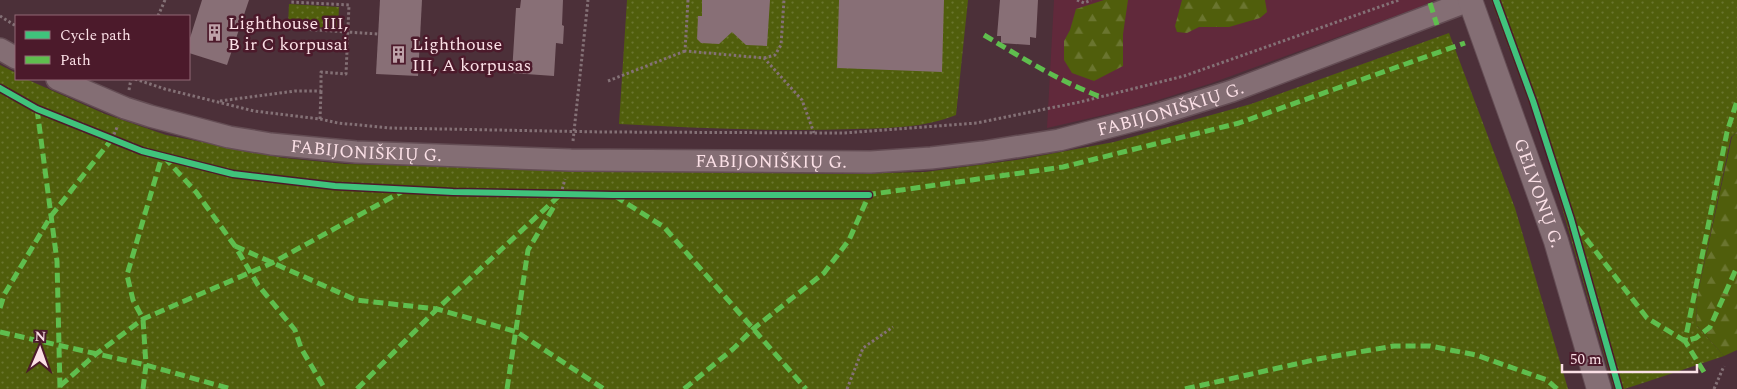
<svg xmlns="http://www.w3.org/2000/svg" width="1737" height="389" font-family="Spectral,serif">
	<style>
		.built { fill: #61293b }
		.green { fill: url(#green-dots) }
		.forest { fill: url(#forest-firs) }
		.building { fill: #886f76 }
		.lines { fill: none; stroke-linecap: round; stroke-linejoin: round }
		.tertiary-casing { stroke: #644d54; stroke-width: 24 }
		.secondary-casing { stroke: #644d54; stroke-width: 26 }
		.path { stroke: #847176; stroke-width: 3; stroke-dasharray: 2.5 2.5; stroke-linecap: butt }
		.tertiary { stroke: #846e74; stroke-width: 21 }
		.secondary { stroke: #846e74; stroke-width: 24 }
		.quiet { stroke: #5fbe4e; stroke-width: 5; stroke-dasharray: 10 5; stroke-linecap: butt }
		.cycleway-casing { stroke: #4c1a2b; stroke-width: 9 }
		.cycleway { stroke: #40c37c; stroke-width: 6 }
		.labels { text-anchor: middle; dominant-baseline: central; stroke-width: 5; stroke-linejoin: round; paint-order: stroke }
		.poi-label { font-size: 18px; fill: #fbe0e6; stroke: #4c1a2b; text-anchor: start }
		.street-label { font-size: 18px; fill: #fbe0e6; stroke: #4c1a2b }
	</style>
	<defs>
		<pattern id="green-dots" width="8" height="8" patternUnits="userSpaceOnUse" patternTransform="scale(1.25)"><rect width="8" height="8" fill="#505e0c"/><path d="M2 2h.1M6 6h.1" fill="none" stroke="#6a752f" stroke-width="1.8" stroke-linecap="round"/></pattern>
		<pattern id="forest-firs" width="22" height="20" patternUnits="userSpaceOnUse" patternTransform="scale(1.25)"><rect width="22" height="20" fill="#505e0c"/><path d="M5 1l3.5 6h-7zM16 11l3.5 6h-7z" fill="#6a752f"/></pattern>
	</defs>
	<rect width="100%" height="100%" fill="#4c3039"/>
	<!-- built -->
	<polygon class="built" points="1054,0 1434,0 1420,7 1212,83 1130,109 1047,128"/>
	<!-- green -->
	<g class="green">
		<path d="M627,0h341l-12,115c-32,13 -67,13 -101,14 -79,3 -158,-1 -236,-5z"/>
		<polygon points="1491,0 1737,0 1737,132 1731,137 1696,302 1697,326 1724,356 1643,383 1624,389 1614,389 1543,141"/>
		<polygon points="289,4 339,7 338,28 288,26"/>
		<polygon points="1449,33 1515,208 1568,389 0,389 0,65 16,73 16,79 26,79 105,114 166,135 284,158 346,164 588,170 845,174 925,172 1023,159 1114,142 1251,104"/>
	</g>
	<!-- forest -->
	<g class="forest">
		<polygon points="1104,0 1128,0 1123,34 1123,66 1094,81 1072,73 1064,60 1064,41 1070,30 1076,9"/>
		<polygon points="1182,0 1265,0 1267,12 1260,18 1229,27 1199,27 1187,33 1177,32 1175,26"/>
		<polygon points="1737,132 1737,350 1724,356 1697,326 1696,302 1732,137"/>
	</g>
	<!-- building -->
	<g class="building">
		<polygon points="202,0 249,0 227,65 189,53 189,41"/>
		<polygon points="380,0 422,0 418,76 376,74"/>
		<polygon points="521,0 563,0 562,25 564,26 563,44 556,43 554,76 512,73 516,8 520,8"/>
		<polygon points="702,0 770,0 767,46 746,45 732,32 719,44 701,43 697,39 698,16 702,16"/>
		<polygon points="839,0 944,0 942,72 837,68"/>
		<polygon points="1000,0 1038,0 1036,38 1030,37 1030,45 1001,43 1001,36 997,36"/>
	</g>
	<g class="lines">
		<defs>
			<g id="tertiary">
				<polyline points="0,49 16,58"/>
				<path id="s1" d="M57,79l68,29 25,8 79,21 42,7 85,8 215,8 300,2 60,-4 52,-6 76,-12 100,-26 73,-23 239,-91"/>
			</g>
			<g id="secondary">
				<path id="s2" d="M1470,0l86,241 43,148"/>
			</g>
		</defs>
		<!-- tertiary casing -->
		<use href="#tertiary" class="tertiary-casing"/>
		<!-- secondary casing -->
		<use href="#secondary" class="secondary-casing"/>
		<!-- path -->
		<g class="path">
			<polyline points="688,0 685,51 764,58 802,100 814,133"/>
			<polyline points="1077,0 1084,3 1091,0"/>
			<polyline points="0,16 16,26"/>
			<polyline points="158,16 165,0"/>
			<polyline points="240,25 378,34"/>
			<polyline points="764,58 775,55 781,45 784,0"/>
			<polyline points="135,79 165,89 254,111 320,119 338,123 390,128 602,132 844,133 977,123 1080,102 1184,76 1399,0"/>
			<polyline points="608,81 685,51"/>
			<polyline points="129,90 131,79"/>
			<polyline points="220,101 295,91 321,91 321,72 346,74 349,5 291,2 291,0"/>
			<polyline points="320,119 321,91"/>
			<polyline points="112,139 118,125"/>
			<polyline points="573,141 588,0"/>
			<polyline points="561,194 565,179"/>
			<polyline points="847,389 863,348 893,327"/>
			<polyline points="1714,389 1724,366"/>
		</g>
		<!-- tertiary -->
		<use href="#tertiary" class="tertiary"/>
		<!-- secondary -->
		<use href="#secondary" class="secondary"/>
		<!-- quiet -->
		<g class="quiet">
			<polyline points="1430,3 1437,25"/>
			<path d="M984,35c38,23 75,46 117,62"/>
			<polyline points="37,109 57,261 60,389"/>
			<polyline points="164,157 196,192 235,246 258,285 295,330 301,348 325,389"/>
			<polyline points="866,195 1063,167 1239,123 1465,43"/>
			<polyline points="615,196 664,227 806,389"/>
			<polyline points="1577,227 1647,318 1685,341 1696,338 1710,327 1737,267"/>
			<polyline points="235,246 356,300 437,309 517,332 604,389"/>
			<polyline points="0,308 4,295 51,216 112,139"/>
			<polyline points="0,332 146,365 231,389"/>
			<polyline points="1704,372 1685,341 1727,132 1737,101"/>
			<polyline points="60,386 96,354 143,319 272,263 403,191"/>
			<polyline points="143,389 146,365 143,319 133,300 127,275 162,156"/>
			<polyline points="357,389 437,309 561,194"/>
			<polyline points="507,389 528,250 556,203"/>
			<polyline points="684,389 733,349 753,329 824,273 849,240 869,195"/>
			<polyline points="1185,389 1318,359 1394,346 1430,346 1476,355 1547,380 1557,389"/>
		</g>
		<defs>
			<g id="cycleway">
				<polyline points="1496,0 1533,101 1571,219 1619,389"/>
				<polyline points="0,88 37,109 142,151 233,174 335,186 453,192 613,195 869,195"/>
			</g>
		</defs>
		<!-- cycleway casing -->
		<use href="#cycleway" class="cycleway-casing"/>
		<!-- cycleway -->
		<use href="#cycleway" class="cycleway"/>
	</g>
	<!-- icons -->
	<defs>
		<symbol id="building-bare" viewBox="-9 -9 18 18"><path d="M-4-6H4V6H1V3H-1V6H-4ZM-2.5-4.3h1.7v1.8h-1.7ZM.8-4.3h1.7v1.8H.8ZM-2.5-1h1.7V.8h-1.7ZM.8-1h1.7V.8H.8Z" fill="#bea2a9" stroke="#4c1a2b" stroke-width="2.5" paint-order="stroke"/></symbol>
	</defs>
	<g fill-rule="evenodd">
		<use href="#building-bare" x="202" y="20" width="25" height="25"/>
		<use href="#building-bare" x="386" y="42" width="25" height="25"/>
	</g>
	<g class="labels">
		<!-- poi labels -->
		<g class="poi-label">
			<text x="228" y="23">Lighthouse III,<tspan x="228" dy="21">B ir C korpusai</tspan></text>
			<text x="412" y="44">Lighthouse<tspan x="412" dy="21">III, A korpusas</tspan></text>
		</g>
		<!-- street labels -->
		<g class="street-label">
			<text stroke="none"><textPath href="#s1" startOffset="1130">FABIJONIŠKIŲ G.</textPath></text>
			<text stroke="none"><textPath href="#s1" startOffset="320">FABIJONIŠKIŲ G.</textPath></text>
			<text stroke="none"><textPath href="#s1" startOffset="725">FABIJONIŠKIŲ G.</textPath></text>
			<text stroke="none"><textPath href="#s2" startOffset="205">GELVONŲ G.</textPath></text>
		</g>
	</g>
	<!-- legend -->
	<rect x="15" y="15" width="175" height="65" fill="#4c1a2b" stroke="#926976"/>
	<rect x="25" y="31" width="25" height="8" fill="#40c37c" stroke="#926976"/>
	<text x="60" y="40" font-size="15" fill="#fbe0e6">Cycle path</text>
	<rect x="25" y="56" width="25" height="8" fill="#5fbe4e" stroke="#926976"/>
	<text x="60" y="65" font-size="15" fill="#fbe0e6">Path</text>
	<!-- north arrow -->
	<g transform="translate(40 349) rotate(2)" stroke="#4c1a2b" stroke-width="4" paint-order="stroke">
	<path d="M0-4L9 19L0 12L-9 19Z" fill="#fbe0e6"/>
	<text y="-8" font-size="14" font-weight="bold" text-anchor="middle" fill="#fbe0e6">N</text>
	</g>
	<!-- scale -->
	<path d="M1562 364v8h135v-8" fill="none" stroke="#fbe0e6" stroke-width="2.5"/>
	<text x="1570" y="364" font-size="15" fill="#fbe0e6" stroke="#4c1a2b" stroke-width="4" paint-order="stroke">50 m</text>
</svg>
